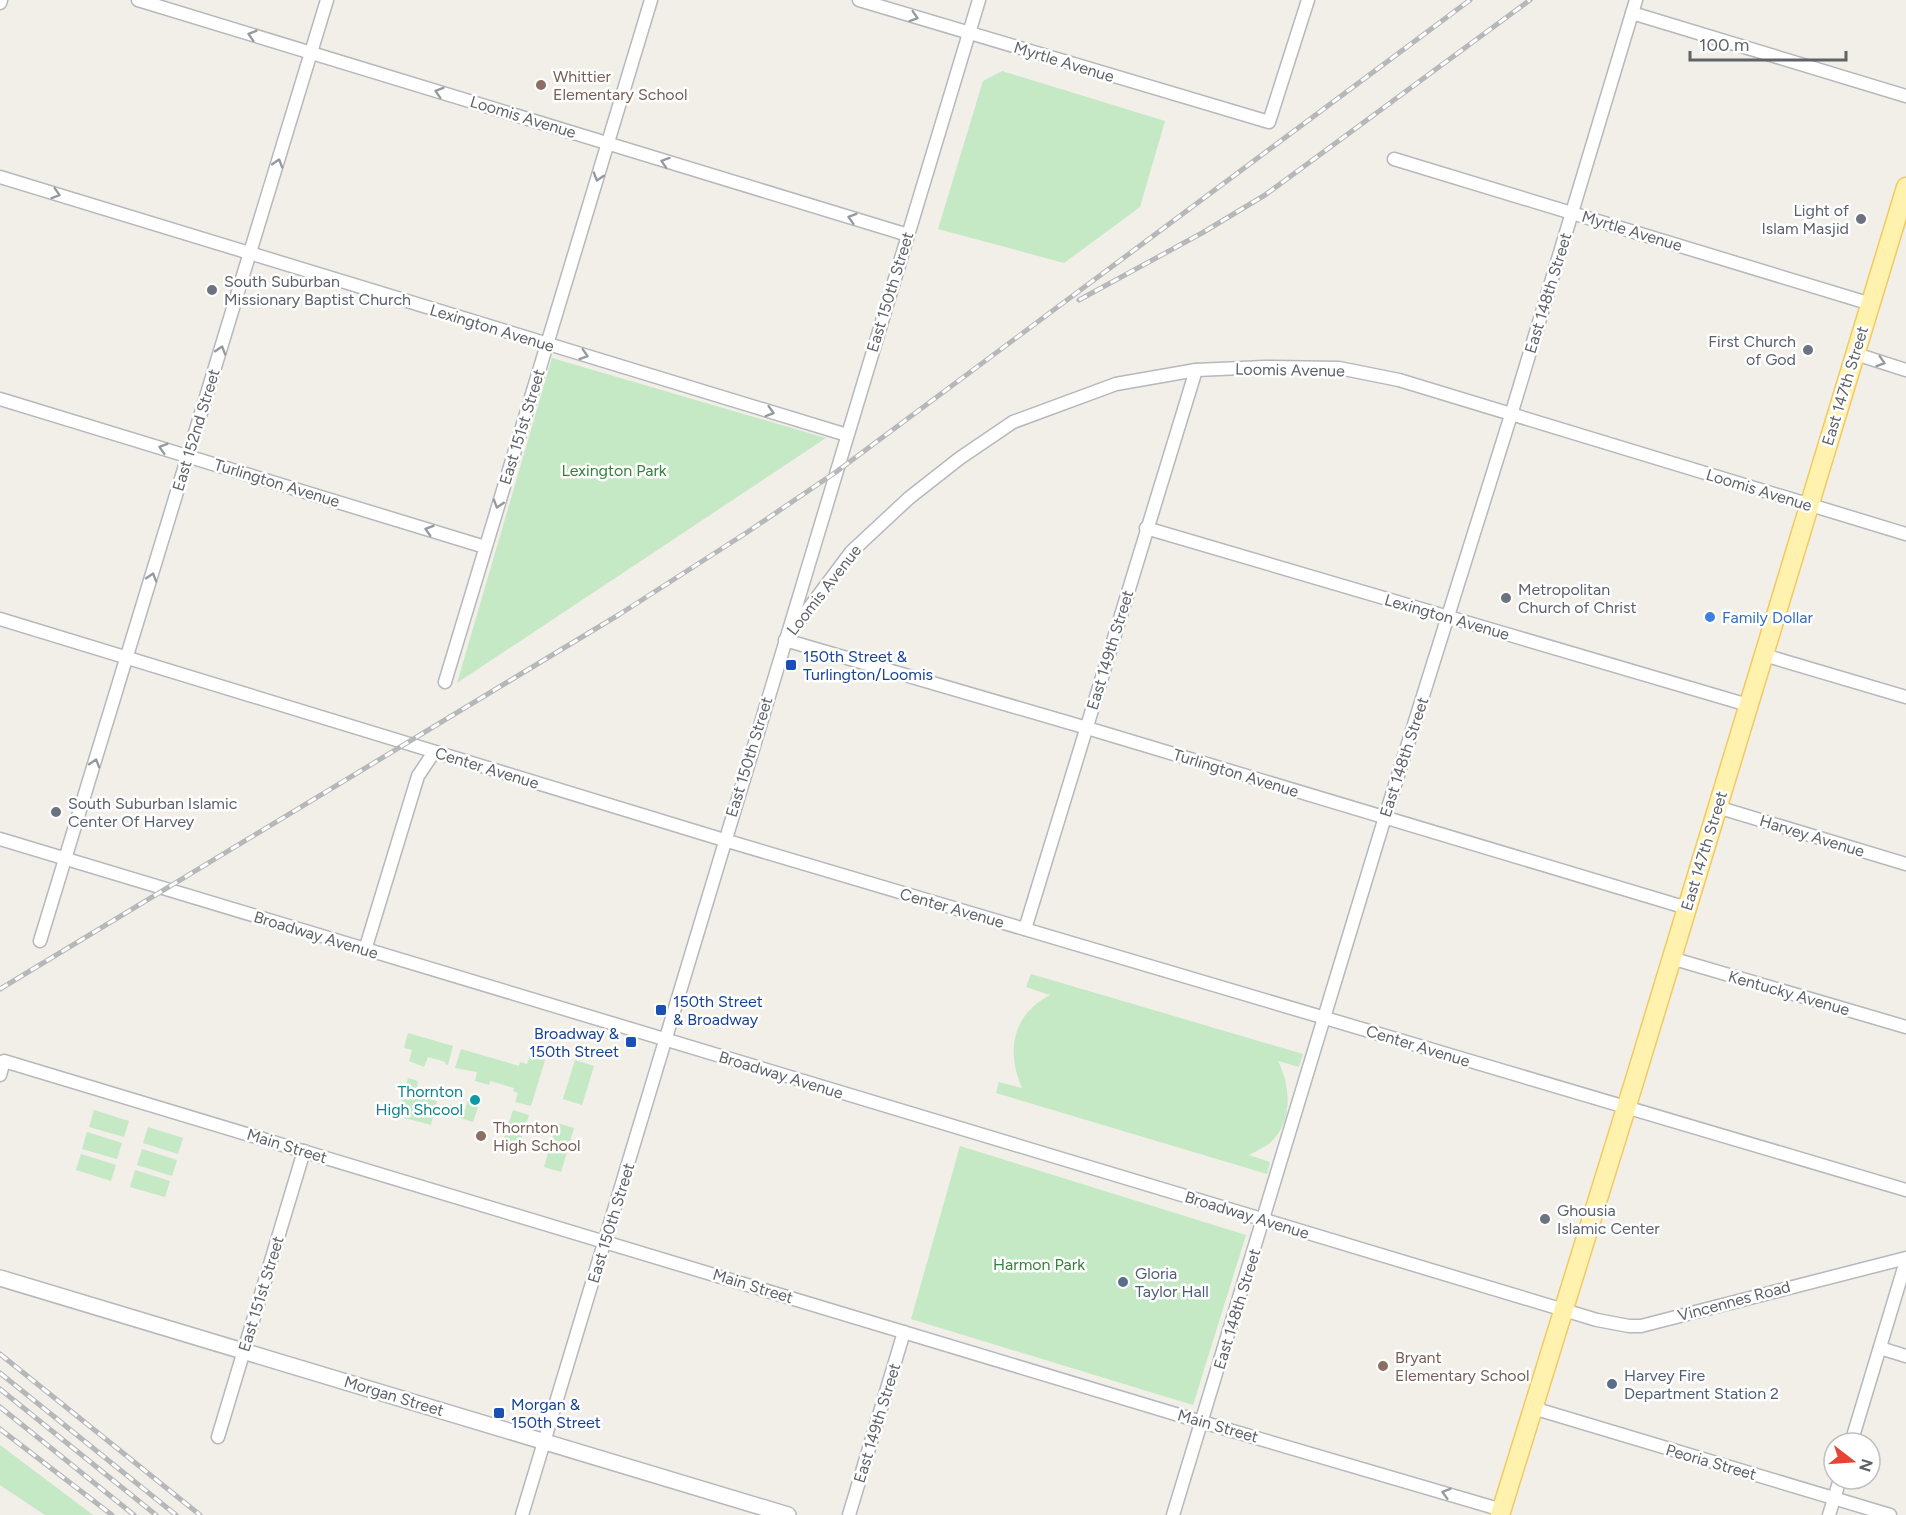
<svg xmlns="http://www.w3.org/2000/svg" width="1906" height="1515" font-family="Figtree,sans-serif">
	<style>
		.green { fill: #c5e8c5 }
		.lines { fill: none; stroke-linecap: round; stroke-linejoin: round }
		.minor-casing { stroke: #b5b8bc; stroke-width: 15 }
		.tertiary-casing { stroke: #b5b8bc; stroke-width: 18 }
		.primary-casing { stroke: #f2c960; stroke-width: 21 }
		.minor { stroke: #fff; stroke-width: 12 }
		.tertiary { stroke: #fff; stroke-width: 15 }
		.primary { stroke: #fff2af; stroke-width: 18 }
		.rail-casing { stroke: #b6b7b8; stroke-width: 5 }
		.rail { stroke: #fff; stroke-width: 3; stroke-dasharray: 9; stroke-linecap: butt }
		.oneway { stroke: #979a9d }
		.education-dot { fill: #8d6e63; stroke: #fff; stroke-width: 2 }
		.worship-dot { fill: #6b7280; stroke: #fff; stroke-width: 2 }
		.shop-dot { fill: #3f7fe0; stroke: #fff; stroke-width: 2 }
		.transit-dot { fill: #1a4fb4; stroke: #fff; stroke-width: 2 }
		.culture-dot { fill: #0f9aa8; stroke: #fff; stroke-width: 2 }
		.service-dot { fill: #5c6f8a; stroke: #fff; stroke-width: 2 }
		.labels { text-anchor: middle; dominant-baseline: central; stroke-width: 5; stroke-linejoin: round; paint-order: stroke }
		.street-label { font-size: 16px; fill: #5f6368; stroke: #fff }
		.education-label { font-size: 16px; fill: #785e54; stroke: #fff; text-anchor: start }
		.worship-label { font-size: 16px; fill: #5b616d; stroke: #fff; text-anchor: start }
		.park-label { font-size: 16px; fill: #348238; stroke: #fff }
		.shop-label { font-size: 16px; fill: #366cbe; stroke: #fff; text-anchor: start }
		.transit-label { font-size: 16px; fill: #164399; stroke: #fff; text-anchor: start }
		.culture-label { font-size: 16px; fill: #0d838f; stroke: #fff; text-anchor: end }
		.service-label { font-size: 16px; fill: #4e5e75; stroke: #fff; text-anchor: start }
	</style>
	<rect width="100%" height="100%" fill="#f1efe8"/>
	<!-- green -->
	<g class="green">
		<polygon points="1002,71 1165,121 1140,207 1064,263 938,229 983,81"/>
		<polygon points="552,358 826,438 457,683"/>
		<path d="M1031,974l272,80 -4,13 -21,-6c13,25 15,62 -8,82 -7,5 -14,8 -21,12l21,7 -3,12 -271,-81 3,-11 23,6c-16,-37 -10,-73 28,-93l-24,-8z"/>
		<polygon points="408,1033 453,1046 448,1065 445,1064 446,1062 428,1057 424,1067 409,1061 412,1050 404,1048"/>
		<polygon points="461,1049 519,1066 520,1062 527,1064 530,1056 545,1060 531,1106 515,1102 518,1093 513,1091 514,1088 490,1081 489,1085 475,1081 477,1072 455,1068"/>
		<polygon points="575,1060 594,1066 582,1105 563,1099"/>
		<polygon points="408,1078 418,1081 416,1095 437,1101 431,1125 397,1116"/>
		<polygon points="472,1098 480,1101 473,1122 442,1112 444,1104 465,1110 468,1100 471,1100"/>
		<polygon points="94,1110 129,1121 124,1137 89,1127"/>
		<polygon points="513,1110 529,1115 516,1155 500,1150"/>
		<polygon points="557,1123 574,1128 561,1172 544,1167"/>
		<polygon points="148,1127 183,1138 178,1154 143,1143"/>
		<polygon points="87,1132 122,1143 117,1159 82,1149"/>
		<polygon points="960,1146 1246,1235 1193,1405 911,1319"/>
		<polygon points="142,1149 177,1160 172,1176 137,1165"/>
		<polygon points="81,1154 116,1165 111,1181 76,1170"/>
		<polygon points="135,1170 170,1181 165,1197 130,1187"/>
		<polygon points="0,1445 93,1515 45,1515 0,1485"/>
	</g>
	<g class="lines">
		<defs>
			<g id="minor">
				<polyline points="138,0 908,235"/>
				<polyline points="859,0 1269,122 1308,0"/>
				<polyline points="0,3 1,0"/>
				<polyline points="1632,13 1906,96"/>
				<polyline points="1394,159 1871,304"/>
				<polyline points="0,177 847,435"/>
				<polyline points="1856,354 1906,370"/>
				<polyline points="0,399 485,547"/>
				<polyline points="1146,528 1748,705"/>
				<polyline points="0,619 724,840 1906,1190"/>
				<polyline points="791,632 851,552 909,498 960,458 1013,422 1116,384 1196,370 1265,367 1339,368 1399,380 1906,534"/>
				<polyline points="785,640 1087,728 1687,908"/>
				<polyline points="1764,655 1906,697"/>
				<polyline points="445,682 651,0"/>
				<polyline points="1717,807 1906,864"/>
				<polyline points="0,839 1597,1320 1629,1326 1641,1326 1906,1258"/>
				<polyline points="1025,929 1196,370"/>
				<polyline points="40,941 327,0"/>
				<polyline points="365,950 418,776 434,752"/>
				<polyline points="1671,958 1906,1027"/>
				<polyline points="0,1075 4,1061 1202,1422 1502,1510"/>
				<polyline points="1880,1348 1906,1356"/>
				<polyline points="1533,1408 1890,1515"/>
				<polyline points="218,1437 304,1151"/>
				<polyline points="1851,1443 1906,1261"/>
				<path d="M522,1515c152,-505 304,-1010 457,-1515"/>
				<polyline points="849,1515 904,1332"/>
				<polyline points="1173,1515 1385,817 1511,415 1636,0"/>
				<polyline points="1829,1515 1840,1479"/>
			</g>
			<polyline id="tertiary" points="0,1278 788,1515"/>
			<polyline id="primary" points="1500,1515 1636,1076 1906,187"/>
		</defs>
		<!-- minor casing -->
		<use href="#minor" class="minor-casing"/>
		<!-- tertiary casing -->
		<use href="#tertiary" class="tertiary-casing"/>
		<!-- primary casing -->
		<use href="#primary" class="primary-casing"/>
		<!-- minor -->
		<use href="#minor" class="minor"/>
		<!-- tertiary -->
		<use href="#tertiary" class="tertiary"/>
		<!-- primary -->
		<use href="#primary" class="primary"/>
		<defs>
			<g id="rail">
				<polyline points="1079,300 1202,233 1265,195 1530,0"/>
				<polyline points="0,989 620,614 746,533 836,472 1470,0"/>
				<polyline points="0,1354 200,1515"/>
				<polyline points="0,1373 176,1515"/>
				<polyline points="0,1389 156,1515"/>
				<polyline points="0,1407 134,1515"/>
				<polyline points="0,1429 112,1515"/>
			</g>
		</defs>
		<!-- rail casing -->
		<use href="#rail" class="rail-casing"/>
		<!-- rail -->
		<use href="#rail" class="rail"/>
	</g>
	<!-- one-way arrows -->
	<defs><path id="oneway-chevron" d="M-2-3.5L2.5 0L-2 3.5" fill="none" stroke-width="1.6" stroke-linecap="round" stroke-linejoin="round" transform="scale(1.5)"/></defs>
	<g class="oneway">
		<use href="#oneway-chevron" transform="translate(914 17) rotate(17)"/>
		<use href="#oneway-chevron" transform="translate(252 35) rotate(-163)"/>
		<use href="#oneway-chevron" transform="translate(439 92) rotate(-163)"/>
		<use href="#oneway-chevron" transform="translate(665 162) rotate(-162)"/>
		<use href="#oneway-chevron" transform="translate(278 163) rotate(-73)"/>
		<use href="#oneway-chevron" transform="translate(598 177) rotate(107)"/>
		<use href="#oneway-chevron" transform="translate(56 194) rotate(17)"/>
		<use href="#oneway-chevron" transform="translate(852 218) rotate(-163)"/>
		<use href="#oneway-chevron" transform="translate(221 350) rotate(-73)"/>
		<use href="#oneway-chevron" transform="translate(584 355) rotate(17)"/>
		<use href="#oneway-chevron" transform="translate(1881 362) rotate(17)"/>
		<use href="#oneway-chevron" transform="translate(770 412) rotate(16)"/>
		<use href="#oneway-chevron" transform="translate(163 448) rotate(-163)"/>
		<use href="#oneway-chevron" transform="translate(498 504) rotate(107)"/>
		<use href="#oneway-chevron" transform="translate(429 530) rotate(-163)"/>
		<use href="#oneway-chevron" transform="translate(152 577) rotate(-73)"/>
		<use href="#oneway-chevron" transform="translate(95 763) rotate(-73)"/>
		<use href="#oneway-chevron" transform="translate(1446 1493) rotate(-164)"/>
	</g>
	<!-- markers -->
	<g class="education-dot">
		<circle cx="541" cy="85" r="6"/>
		<circle cx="481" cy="1136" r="6"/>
		<circle cx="1383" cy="1366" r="6"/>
	</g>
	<g class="worship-dot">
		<circle cx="1861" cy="219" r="6"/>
		<circle cx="212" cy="290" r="6"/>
		<circle cx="1808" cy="350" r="6"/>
		<circle cx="1506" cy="598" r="6"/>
		<circle cx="56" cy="812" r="6"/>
		<circle cx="1545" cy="1219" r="6"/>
	</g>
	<circle class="shop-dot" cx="1710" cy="617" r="6"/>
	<g class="transit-dot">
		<rect x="785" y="659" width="12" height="12" rx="3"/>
		<rect x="655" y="1004" width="12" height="12" rx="3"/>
		<rect x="625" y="1036" width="12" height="12" rx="3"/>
		<rect x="493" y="1407" width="12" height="12" rx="3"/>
	</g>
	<circle class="culture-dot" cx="475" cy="1100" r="6"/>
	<g class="service-dot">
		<circle cx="1123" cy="1282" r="6"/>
		<circle cx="1612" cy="1384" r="6"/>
	</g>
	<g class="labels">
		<!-- street labels -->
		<g class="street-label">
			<text transform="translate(1064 62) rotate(17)">Myrtle Avenue</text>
			<text transform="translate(523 117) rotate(17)">Loomis Avenue</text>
			<text transform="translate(1632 231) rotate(17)">Myrtle Avenue</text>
			<text transform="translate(890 292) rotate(-73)">East 150th Street</text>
			<text transform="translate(1548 293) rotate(-73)">East 148th Street</text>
			<text transform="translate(492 328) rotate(17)">Lexington Avenue</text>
			<text transform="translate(1290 370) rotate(1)">Loomis Avenue</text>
			<text transform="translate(1845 386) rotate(-73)">East 147th Street</text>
			<text transform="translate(522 427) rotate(-73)">East 151st Street</text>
			<text transform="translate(196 430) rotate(-73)">East 152nd Street</text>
			<text transform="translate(277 483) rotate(17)">Turlington Avenue</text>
			<text transform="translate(1759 490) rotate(17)">Loomis Avenue</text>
			<text transform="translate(824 590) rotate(-52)">Loomis Avenue</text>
			<text transform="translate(1447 617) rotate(16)">Lexington Avenue</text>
			<text transform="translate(1110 650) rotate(-73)">East 149th Street</text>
			<text transform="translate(749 757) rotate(-73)">East 150th Street</text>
			<text transform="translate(1404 757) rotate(-72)">East 148th Street</text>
			<text transform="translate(487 768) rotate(17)">Center Avenue</text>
			<text transform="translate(1236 773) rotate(17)">Turlington Avenue</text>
			<text transform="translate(1812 836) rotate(17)">Harvey Avenue</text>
			<text transform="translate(1704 851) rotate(-73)">East 147th Street</text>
			<text transform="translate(952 908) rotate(16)">Center Avenue</text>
			<text transform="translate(316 935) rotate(17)">Broadway Avenue</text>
			<text transform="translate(1789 993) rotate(16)">Kentucky Avenue</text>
			<text transform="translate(1418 1046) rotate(17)">Center Avenue</text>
			<text transform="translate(781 1075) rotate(17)">Broadway Avenue</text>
			<text transform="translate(287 1146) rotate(17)">Main Street</text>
			<text transform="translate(1247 1215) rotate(17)">Broadway Avenue</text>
			<text transform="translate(611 1223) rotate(-73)">East 150th Street</text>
			<text transform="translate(753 1286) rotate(17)">Main Street</text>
			<text transform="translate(261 1294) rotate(-73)">East 151st Street</text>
			<text transform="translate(1734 1301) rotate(-15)">Vincennes Road</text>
			<text transform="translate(1237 1309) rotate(-73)">East 148th Street</text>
			<text transform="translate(394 1396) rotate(17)">Morgan Street</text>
			<text transform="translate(877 1423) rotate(-73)">East 149th Street</text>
			<text transform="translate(1218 1426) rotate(16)">Main Street</text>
			<text transform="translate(1711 1462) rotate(16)">Peoria Street</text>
		</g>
		<!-- education labels -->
		<g class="education-label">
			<text x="553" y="76">Whittier<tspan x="553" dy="18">Elementary School</tspan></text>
			<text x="493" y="1127">Thornton<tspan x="493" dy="18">High School</tspan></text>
			<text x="1395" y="1357">Bryant<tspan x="1395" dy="18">Elementary School</tspan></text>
		</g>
		<!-- worship labels -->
		<g class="worship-label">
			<text x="1849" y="210" text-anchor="end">Light of<tspan x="1849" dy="18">Islam Masjid</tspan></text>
			<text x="224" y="281">South Suburban<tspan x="224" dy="18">Missionary Baptist Church</tspan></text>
			<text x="1796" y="341" text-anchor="end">First Church<tspan x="1796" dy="18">of God</tspan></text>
			<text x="1518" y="589">Metropolitan<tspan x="1518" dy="18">Church of Christ</tspan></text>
			<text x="68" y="803">South Suburban Islamic<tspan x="68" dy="18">Center Of Harvey</tspan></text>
			<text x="1557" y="1210">Ghousia<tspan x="1557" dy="18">Islamic Center</tspan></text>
		</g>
		<!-- park labels -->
		<g class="park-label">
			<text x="614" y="470">Lexington Park</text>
			<text x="1039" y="1264">Harmon Park</text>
		</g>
		<!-- shop labels -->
		<g class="shop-label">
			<text x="1722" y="617">Family Dollar</text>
		</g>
		<!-- transit labels -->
		<g class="transit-label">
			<text x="803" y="656">150th Street &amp;<tspan x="803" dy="18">Turlington/Loomis</tspan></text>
			<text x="673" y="1001">150th Street<tspan x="673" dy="18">&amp; Broadway</tspan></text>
			<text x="619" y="1033" text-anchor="end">Broadway &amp;<tspan x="619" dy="18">150th Street</tspan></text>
			<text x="511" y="1404">Morgan &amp;<tspan x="511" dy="18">150th Street</tspan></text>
		</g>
		<!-- culture labels -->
		<g class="culture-label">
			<text x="463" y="1091">Thornton<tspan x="463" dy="18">High Shcool</tspan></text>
		</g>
		<!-- service labels -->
		<g class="service-label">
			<text x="1135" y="1273">Gloria<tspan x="1135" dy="18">Taylor Hall</tspan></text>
			<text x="1624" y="1375">Harvey Fire<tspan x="1624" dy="18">Department Station 2</tspan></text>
		</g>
	</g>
	<!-- north arrow -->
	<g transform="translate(1852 1461) rotate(107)"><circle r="28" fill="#ffffff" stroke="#bfc1c3" stroke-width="1.5"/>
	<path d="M0-4.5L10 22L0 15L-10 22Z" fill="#ea4335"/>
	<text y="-9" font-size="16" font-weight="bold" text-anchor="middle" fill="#5f6368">N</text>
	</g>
	<!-- scale -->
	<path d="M1690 51v9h156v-9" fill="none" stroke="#5f6368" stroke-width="3"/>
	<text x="1699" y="51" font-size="18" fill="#5f6368" stroke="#ffffff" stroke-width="4.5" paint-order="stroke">100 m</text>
</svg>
